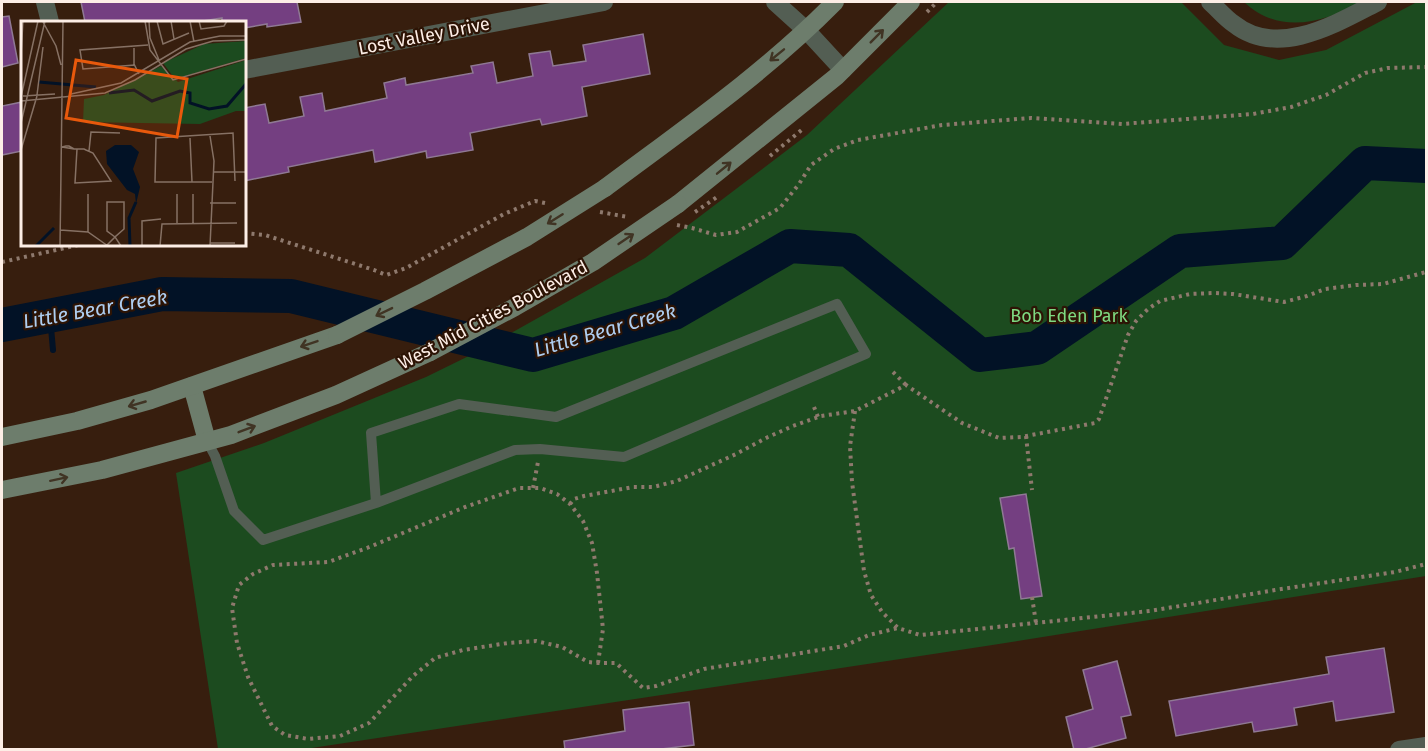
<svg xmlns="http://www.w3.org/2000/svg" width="1428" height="751" font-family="'Fira Sans',sans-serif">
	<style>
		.green { fill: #1c4b1f }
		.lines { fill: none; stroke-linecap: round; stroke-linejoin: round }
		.stream { stroke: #021226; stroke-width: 6 }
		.river { stroke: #021226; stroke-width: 34 }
		.building { fill: #743f81; stroke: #8f7994; stroke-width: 1.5 }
		.path { stroke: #8e796d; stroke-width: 4; stroke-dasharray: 3 4.5; stroke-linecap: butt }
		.lane { stroke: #535e53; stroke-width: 10 }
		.street { stroke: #535e53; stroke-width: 18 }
		.secondary { stroke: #6d7d6c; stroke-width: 18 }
		.path-bridge { stroke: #8e796d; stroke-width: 4; stroke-dasharray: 3 4.5; stroke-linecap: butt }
		.secondary-bridge { stroke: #6d7d6c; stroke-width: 18 }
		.oneway { stroke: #403424 }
		.labels { text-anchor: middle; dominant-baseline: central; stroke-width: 4.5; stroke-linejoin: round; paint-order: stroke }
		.street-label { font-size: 18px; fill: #fdeee6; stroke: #2d1405 }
		.park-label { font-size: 18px; fill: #7ed981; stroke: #2d1405 }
		.water-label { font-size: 20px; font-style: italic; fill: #aecef1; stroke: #2d1405 }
		.inset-river { fill: none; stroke: #021226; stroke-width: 3 }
		.inset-road { fill: none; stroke: #867164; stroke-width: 1.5 }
		.view { fill: #e8590c; fill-opacity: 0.15; stroke: #e8590c; stroke-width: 3 }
		.inset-edge { fill: none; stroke: #fdeee6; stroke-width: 3 }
	</style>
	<rect width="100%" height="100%" fill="#371e0e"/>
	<!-- green -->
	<g class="green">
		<polygon points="949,2 1181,2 1224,45 1279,60 1326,50 1417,2 1426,2 1426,576 986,646 305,749 218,749 176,473 264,443 426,377 481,350 645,258 807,135"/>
		<path d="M1244,2h119c-39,20 -83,34 -119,0z"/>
	</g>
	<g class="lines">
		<!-- stream -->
		<polyline class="stream" points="50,316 53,350"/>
		<!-- river -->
		<polyline class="river" points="2,325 162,294 291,296 533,355 674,313 790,246 849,250 980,355 1037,348 1180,251 1282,243 1365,163 1426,166"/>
	</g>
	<!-- building -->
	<g class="building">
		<polygon points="81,2 297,2 301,22 267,27 267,24 244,28 244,22 222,22 222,18 197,22 85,22"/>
		<polygon points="9,16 18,63 2,67 2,17"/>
		<polygon points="643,34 650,74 582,87 587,116 542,125 540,119 470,133 473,150 427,158 426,151 375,162 373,150 288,167 289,172 244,181 244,108 265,104 269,123 304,116 300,97 322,93 325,111 387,98 384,83 405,78 406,85 473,73 471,66 493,62 497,83 533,76 529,54 550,51 553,66 586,61 583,45"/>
		<polygon points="22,102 22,151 2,155 2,106"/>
		<polygon points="1026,494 1042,596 1021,599 1014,548 1009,549 1000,498"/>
		<polygon points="1384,648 1394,712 1336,721 1333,701 1294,708 1297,725 1254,732 1252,722 1176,736 1169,701 1329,674 1326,657"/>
		<polygon points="1117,661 1131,715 1121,717 1126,738 1082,750 1074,750 1066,717 1093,709 1083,670"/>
		<polygon points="689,702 694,745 653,750 565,750 564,741 625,731 623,710"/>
	</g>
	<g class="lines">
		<!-- path -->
		<g class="path">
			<polyline points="927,12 937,2"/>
			<polyline points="770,156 804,128"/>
			<polyline points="600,212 628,217"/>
			<polyline points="677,225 692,228 716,235 737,232 780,208 799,184 811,165 834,149 858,140 942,125 1031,118 1122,124 1253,114 1291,107 1326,95 1365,73 1388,68 1426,67"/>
			<polyline points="244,233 265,235 374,270 386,275 406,268 504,214 535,201 545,203"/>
			<polyline points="2,262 83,244"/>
			<polyline points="893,372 906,385"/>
			<polyline points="814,407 818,417"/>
			<polyline points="855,411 850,446 852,482 864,571 871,595 882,612 898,628 920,635 1150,611 1275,590 1395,572 1426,564"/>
			<polyline points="1026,436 1032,490"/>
			<polyline points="533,488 538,462"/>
			<polyline points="570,504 574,499 584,496 633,487 653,487 677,481 736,454 768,437 793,426 821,416 855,411 906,385 962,423 999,438 1021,437 1095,423 1099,419 1128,335 1136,321 1148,309 1160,301 1190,294 1214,293 1233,294 1284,302 1307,296 1325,289 1356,285 1383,284 1426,272"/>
			<polyline points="1032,597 1036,623"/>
			<polyline points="598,663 603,629 597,573 592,543 583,521 570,504 557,494 540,488 519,488 465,507 367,548 328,562 273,565 253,574 239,585 232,608 237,643 248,677 272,726 285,735 308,739 340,736 369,723 413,676 435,658 463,650 508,643 536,641 562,647 588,662 598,663 616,663 643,688 656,686 704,669 844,646 869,635 898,628"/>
		</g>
		<!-- lane -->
		<polyline class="lane" points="207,441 215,456 234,511 263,540 376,503 515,450 540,449 624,457 866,354 837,304 556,417 459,404 371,433 376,503"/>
		<!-- street -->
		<g class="street">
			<polyline points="45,2 50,22"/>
			<polyline points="775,2 807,31 843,70"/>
			<path d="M1210,2c8,7 15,16 24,22 44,35 103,-1 144,-22"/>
			<polyline points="244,70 604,2"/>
			<polyline points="1399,750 1426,746"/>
		</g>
		<!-- secondary -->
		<g class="secondary">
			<path d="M605,188c79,-59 161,-116 230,-186"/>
			<polyline points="678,204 837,76 911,2"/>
			<polyline points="192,386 207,441"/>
			<polyline points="2,437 77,421 151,400 337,335"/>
			<polyline points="2,490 102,470 231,435 336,395 430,352"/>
		</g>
		<!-- path-bridge -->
		<polyline class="path-bridge" points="695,212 717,197"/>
		<!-- secondary-bridge -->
		<g class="secondary-bridge">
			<polyline points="337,335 425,291 527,237 605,188"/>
			<polyline points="430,352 515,307 593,262 678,204"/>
		</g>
	</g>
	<!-- one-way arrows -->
	<defs><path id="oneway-shaft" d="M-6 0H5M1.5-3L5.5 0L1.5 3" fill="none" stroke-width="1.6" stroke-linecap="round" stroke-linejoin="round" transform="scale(1.5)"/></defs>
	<g class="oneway">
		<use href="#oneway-shaft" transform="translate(877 36) rotate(-45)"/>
		<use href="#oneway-shaft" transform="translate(777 55) rotate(141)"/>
		<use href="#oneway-shaft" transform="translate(724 168) rotate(-39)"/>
		<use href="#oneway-shaft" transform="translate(555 219) rotate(148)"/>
		<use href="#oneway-shaft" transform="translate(626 239) rotate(-34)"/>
		<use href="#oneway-shaft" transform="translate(384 312) rotate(154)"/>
		<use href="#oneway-shaft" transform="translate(309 344) rotate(161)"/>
		<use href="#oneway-shaft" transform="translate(137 404) rotate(164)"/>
		<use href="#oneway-shaft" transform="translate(247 429) rotate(-21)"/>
		<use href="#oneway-shaft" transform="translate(59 479) rotate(-12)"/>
	</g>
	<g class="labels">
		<!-- street labels -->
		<g class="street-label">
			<text transform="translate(424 36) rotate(-11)">Lost Valley Drive</text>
			<text transform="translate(493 315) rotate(-28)">West Mid Cities Boulevard</text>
		</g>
		<!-- park labels -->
		<g class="park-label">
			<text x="1069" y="316">Bob Eden Park</text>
		</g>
		<!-- water labels -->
		<g class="water-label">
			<text transform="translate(95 309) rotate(-10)">Little Bear Creek</text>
			<text transform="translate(605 330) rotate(-16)">Little Bear Creek</text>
		</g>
	</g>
	<!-- overview -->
	<g transform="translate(21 21)">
		<rect width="225" height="225" fill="#371e0e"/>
		<path d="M225,20v17l-71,21 -12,-16 41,-19zM225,39v51h-10l-36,13 -117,-2 1,-23 20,-4 57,-29 17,16z" fill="#1c4b1f"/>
		<path d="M94,124h16l8,7 -6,17 7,18 -4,17 -1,-10 -8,-4 -20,-26 -1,-13z" fill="#021226"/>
		<path class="inset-river" d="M18,61l57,5M88,72l25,-3 18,11 28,-10 10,2v10l19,6 18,-3 19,-22M15,225l18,-18M109,225l-1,-28 7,-16"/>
		<path class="inset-road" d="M124,0l5,29 23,30 73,-21M128,0l1,17 9,22M136,0l6,23 26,-11M150,0l3,18M169,0l4,21M178,0l2,8 23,-3 3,-5M22,1l13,24 5,19M113,27v16l5,10M0,33l2,-33M114,44l-52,4 -3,-19 68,-5M50,73l50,-11 69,-41 30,-6h26M16,74l6,-48M2,75l32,-2M0,76l17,-76M0,80l84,-8 30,-13 51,-31 27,-8 33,-1M0,102l24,-102M189,115l4,25 -4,85M169,117l2,44M45,125h3l5,3 -12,-2zM53,128h10l2,1 7,3 18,28 -36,2 2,-34M0,129l16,-54M68,130l2,-19 29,1M192,151h33M191,161h-57l1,-44 77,-5 2,48M67,173v38M172,173v29M189,182h26M156,202v-29M39,209l28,2 20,14M189,222h25M39,225l3,-225M85,225l9,-9 -8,-6v-29h17v27l-9,8 6,9M121,225v-25l19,-2M139,225l2,-22 75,-1"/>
		<path class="view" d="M55,39l111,19 -10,58 -111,-19z"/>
		<rect width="225" height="225" class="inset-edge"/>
	</g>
	<!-- border -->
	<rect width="1428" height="751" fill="none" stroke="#fdeee6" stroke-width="6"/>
</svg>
